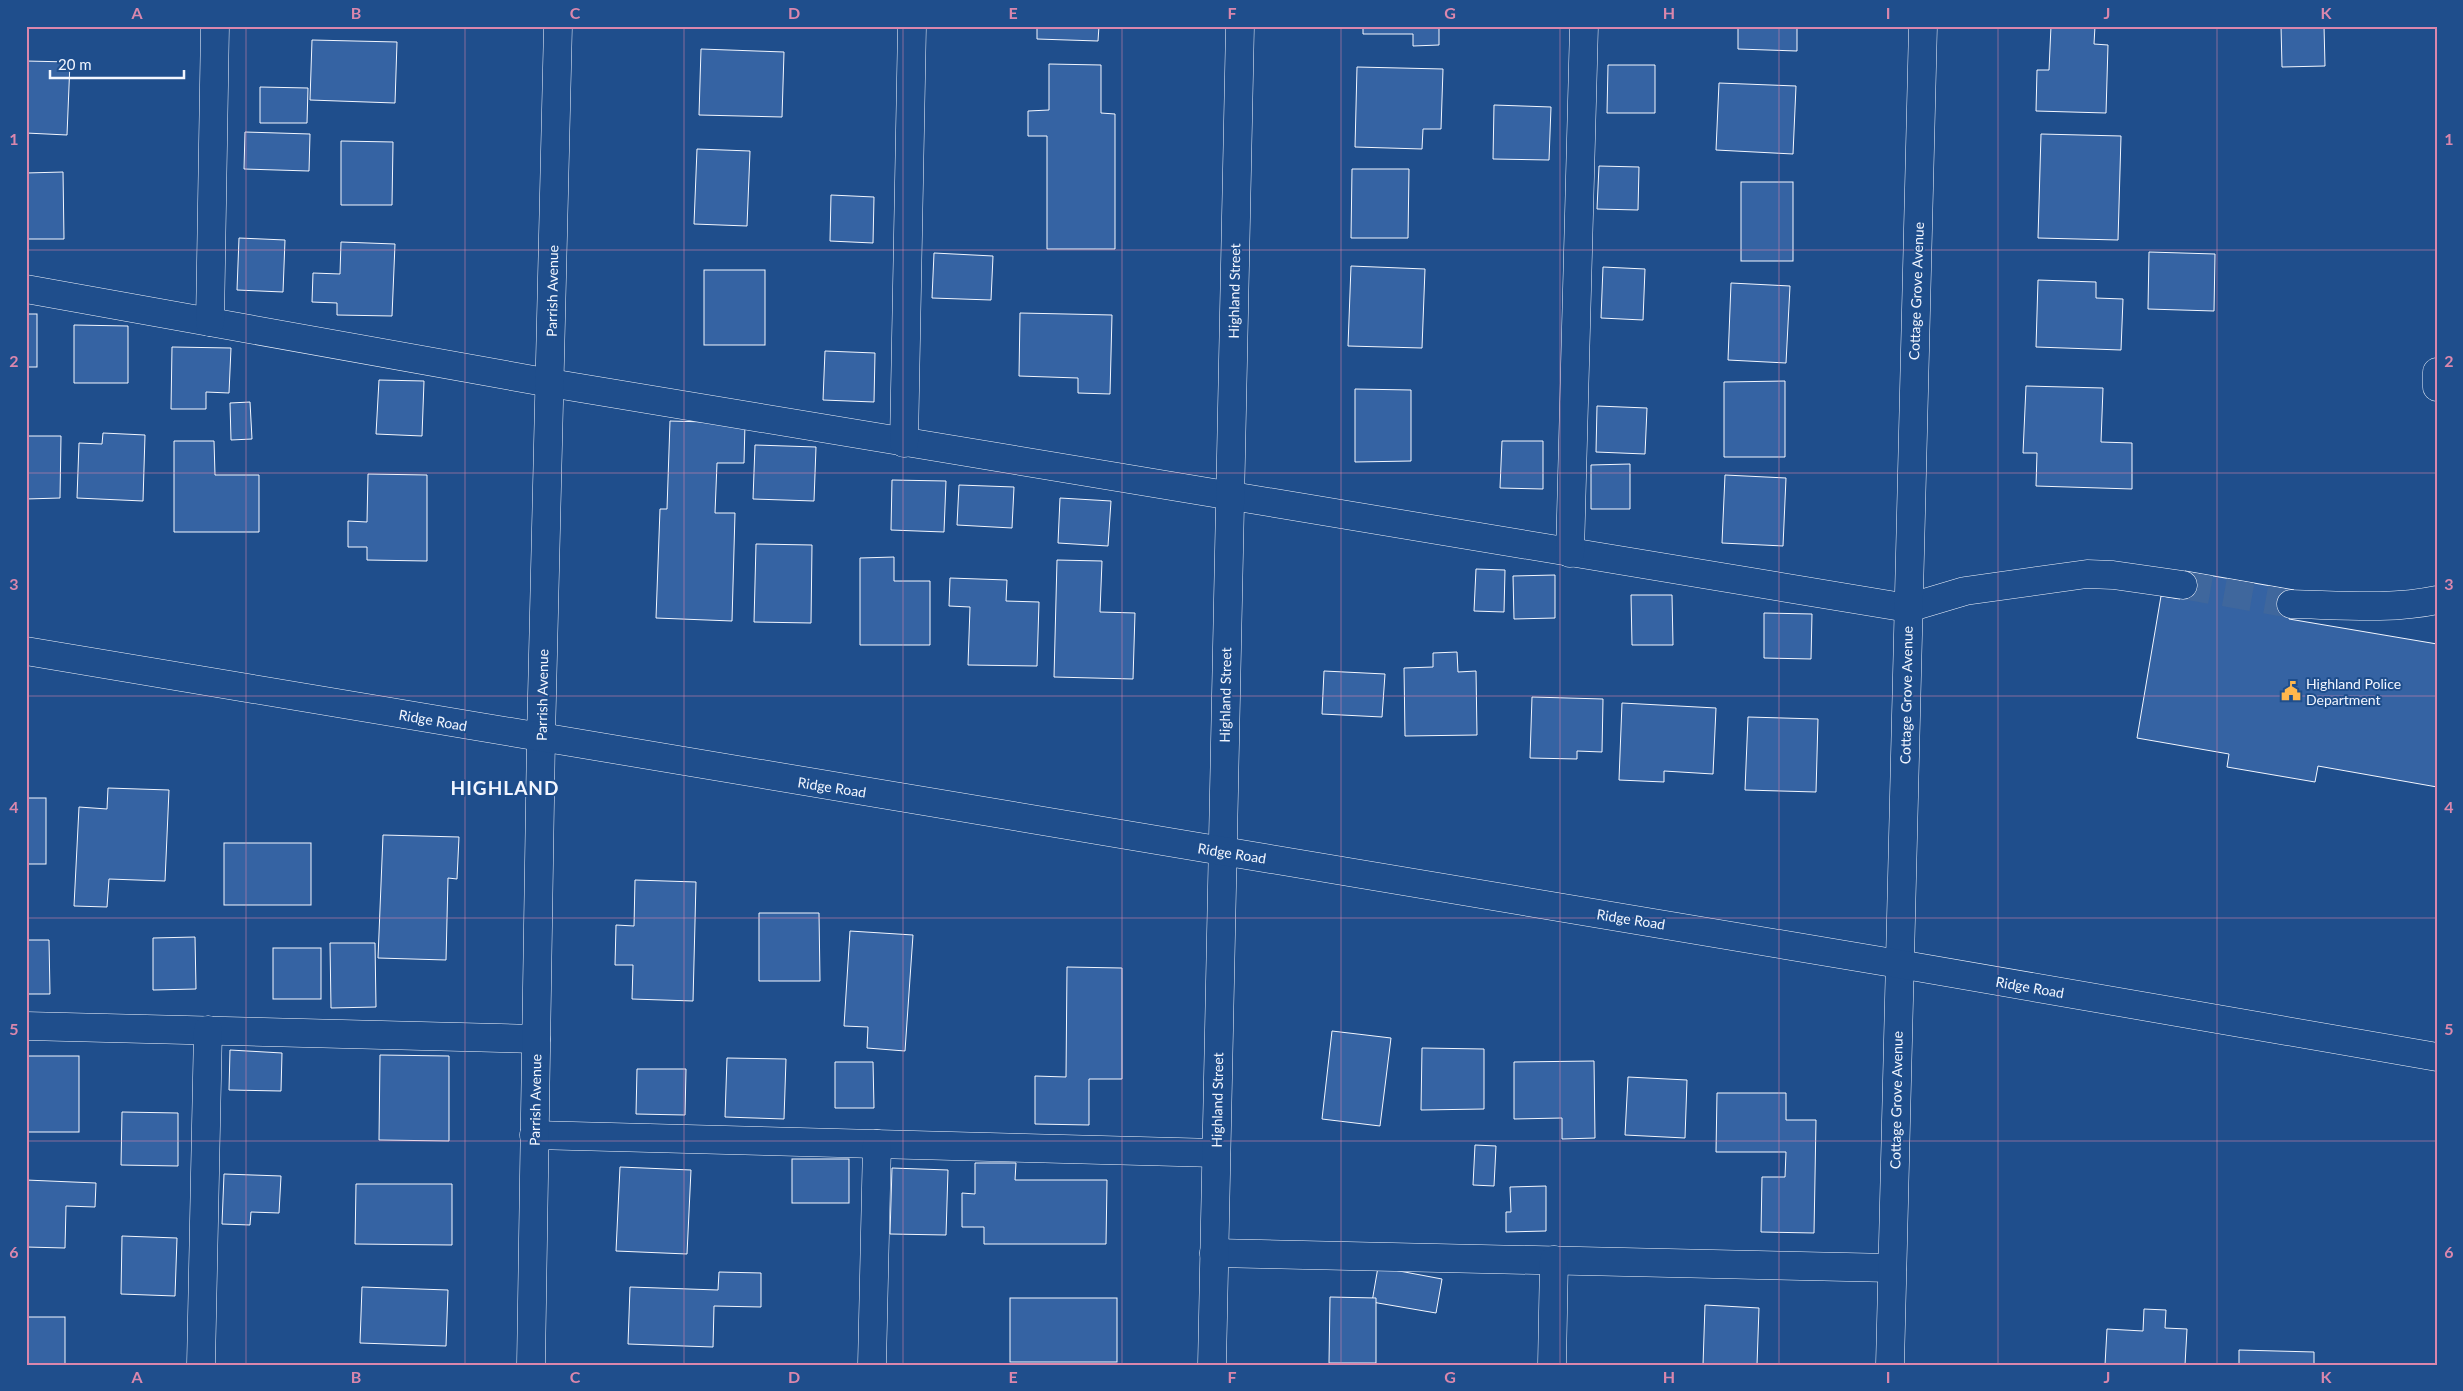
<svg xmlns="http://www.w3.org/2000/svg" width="2463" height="1391" font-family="Lato,sans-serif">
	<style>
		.building { fill: #3563a3; stroke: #f2f6ff }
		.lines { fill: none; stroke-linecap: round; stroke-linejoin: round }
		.minor-tunnel { stroke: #3f679d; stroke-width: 28; stroke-dasharray: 28 14; stroke-linecap: butt }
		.minor-casing { stroke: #f2f6ff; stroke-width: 29 }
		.major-casing { stroke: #f2f6ff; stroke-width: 29 }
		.minor { stroke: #1f4e8c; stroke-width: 28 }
		.major { stroke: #1f4e8c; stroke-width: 28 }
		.grid { fill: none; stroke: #da87ad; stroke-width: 1; stroke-opacity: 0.55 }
		.labels { text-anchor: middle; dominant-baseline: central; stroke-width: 4; stroke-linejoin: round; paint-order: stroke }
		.street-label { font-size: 14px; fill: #f2f6ff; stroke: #1f4e8c }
		.poi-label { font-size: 14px; fill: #f2f6ff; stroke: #1f4e8c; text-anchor: start }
		.district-label { font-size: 19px; font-weight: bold; letter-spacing: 1px; fill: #f2f6ff; stroke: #1f4e8c }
		.neatline { fill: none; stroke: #da87ad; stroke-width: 2 }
		.grid-label { font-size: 16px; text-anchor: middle; font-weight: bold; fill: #da87ad }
	</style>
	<rect width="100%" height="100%" fill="#1f4e8c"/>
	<!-- building -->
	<g class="building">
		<polygon points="1037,26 1099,26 1098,41 1037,39"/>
		<polygon points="1363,26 1439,26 1439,45 1413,46 1413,34 1363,34"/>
		<polygon points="1738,26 1797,26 1797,51 1738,49"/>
		<polygon points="2051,26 2095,26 2094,44 2108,45 2106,113 2036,111 2037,70 2049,70"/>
		<polygon points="2281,26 2324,26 2325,66 2282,67"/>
		<polygon points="312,40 397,42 395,103 310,100"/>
		<polygon points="701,49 784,52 782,117 699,115"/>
		<polygon points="26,61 70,62 67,135 26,133"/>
		<polygon points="1049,64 1101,65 1101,113 1115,114 1115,249 1047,249 1047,136 1028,136 1028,111 1049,110"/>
		<polygon points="1608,65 1655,65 1655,113 1607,113"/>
		<polygon points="1357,67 1443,69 1441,129 1423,129 1422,149 1355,147"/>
		<polygon points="1719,83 1796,86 1793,154 1716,150"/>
		<polygon points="260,87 308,88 307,123 260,123"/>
		<polygon points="1494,105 1551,107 1549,160 1493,159"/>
		<polygon points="245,132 310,134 309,171 244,169"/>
		<polygon points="2041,134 2121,136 2118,240 2038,238"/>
		<polygon points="341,141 393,142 392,205 341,205"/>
		<polygon points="697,149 750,151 747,226 694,224"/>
		<polygon points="1599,166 1639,167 1638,210 1597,209"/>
		<polygon points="1352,169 1409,169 1408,238 1351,238"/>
		<polygon points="63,172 64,239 26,239 26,173"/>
		<rect x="1741" y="182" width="52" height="79"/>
		<polygon points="831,195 874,197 873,243 830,241"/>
		<polygon points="239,238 285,240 283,292 237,290"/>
		<polygon points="341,242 395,244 392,316 337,315 337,303 312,302 313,273 340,274"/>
		<polygon points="2149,252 2215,254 2214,311 2148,309"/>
		<polygon points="934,253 993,256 991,300 932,298"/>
		<polygon points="1351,266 1425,269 1422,348 1348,346"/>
		<polygon points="1603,267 1645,269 1643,320 1601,318"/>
		<rect x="704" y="270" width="61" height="75"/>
		<polygon points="2038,280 2096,282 2096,298 2123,299 2121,350 2036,347"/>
		<polygon points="1731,283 1790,286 1786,363 1728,360"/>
		<polygon points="1020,313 1112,315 1110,394 1078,393 1078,378 1019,376"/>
		<rect x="26" y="314" width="11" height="53"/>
		<polygon points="74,325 128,326 128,383 74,383"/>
		<polygon points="172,347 231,348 229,393 206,392 206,409 171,409"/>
		<polygon points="825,351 875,353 874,402 823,400"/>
		<polygon points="379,380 424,381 422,436 376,434"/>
		<polygon points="1785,381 1785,457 1724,457 1724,382"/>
		<polygon points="2026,386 2103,388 2101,442 2132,443 2132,489 2036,486 2037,453 2023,453"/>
		<polygon points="1355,389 1411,390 1411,461 1355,462"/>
		<polygon points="250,402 252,439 231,440 230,403"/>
		<polygon points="1597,406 1647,408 1645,454 1596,452"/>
		<polygon points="670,421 745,423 744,463 717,463 715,513 735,513 732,621 656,618 660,509 667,509"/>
		<polygon points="103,433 145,435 143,501 77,498 79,443 102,444"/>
		<polygon points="26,436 61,436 60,498 26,499"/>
		<polygon points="174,441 214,441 215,475 259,475 259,532 174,532"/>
		<polygon points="1502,441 1543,441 1543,489 1500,488"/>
		<polygon points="755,445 816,447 814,501 753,499"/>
		<polygon points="1630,464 1630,509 1591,509 1591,465"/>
		<polygon points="368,474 427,475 427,561 367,560 367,547 348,547 348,521 367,522"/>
		<polygon points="1725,475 1786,478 1783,546 1722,543"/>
		<polygon points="892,480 946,481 944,532 891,530"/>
		<polygon points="959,485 1014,487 1012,528 957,525"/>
		<polygon points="1060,498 1111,501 1108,546 1058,543"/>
		<polygon points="756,544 812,545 811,623 754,622"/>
		<polygon points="894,557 894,581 930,581 930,645 860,645 860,558"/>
		<polygon points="1057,560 1102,561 1100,612 1135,613 1133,679 1054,677"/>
		<polygon points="1476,569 1505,570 1504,612 1474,611"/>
		<polygon points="2185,571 2294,590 2289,619 2437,644 2437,787 2318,766 2315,782 2227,767 2229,754 2137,738 2161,596 2180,599"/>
		<polygon points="1555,575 1555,618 1514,619 1513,576"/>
		<polygon points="950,578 1007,580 1006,601 1039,602 1037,666 968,665 970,607 949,606"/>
		<polygon points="1631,595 1672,595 1673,645 1632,645"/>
		<polygon points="1764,613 1812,614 1811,659 1764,658"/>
		<polygon points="1457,652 1458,672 1476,671 1477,735 1405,736 1404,668 1433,667 1433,653"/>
		<polygon points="1324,671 1385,674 1382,717 1322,714"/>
		<polygon points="1532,697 1603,699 1602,752 1577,751 1577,759 1530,758"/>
		<polygon points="1622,703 1716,708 1713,774 1664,771 1664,782 1619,780"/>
		<polygon points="1748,717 1818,719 1816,792 1745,790"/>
		<polygon points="108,788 169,790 165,881 109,879 107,907 74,906 79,807 107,809"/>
		<rect x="26" y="798" width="20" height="66"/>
		<polygon points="383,835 459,837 457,879 448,878 446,960 378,958"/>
		<rect x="224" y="843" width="87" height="62"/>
		<polygon points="635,880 696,882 693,1001 632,999 633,965 615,965 616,925 634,926"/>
		<polygon points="759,913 819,913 820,981 759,981"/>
		<polygon points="850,931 913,935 905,1051 867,1048 868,1027 844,1026"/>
		<polygon points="195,937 196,989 153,990 153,938"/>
		<polygon points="26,940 49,940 50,994 26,994"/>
		<polygon points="330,943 375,943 376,1007 331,1008"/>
		<rect x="273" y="948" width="48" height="51"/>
		<polygon points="1067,967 1122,968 1122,1079 1089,1079 1089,1125 1035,1124 1035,1076 1066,1077"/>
		<polygon points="1332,1031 1391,1038 1380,1126 1322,1119"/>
		<polygon points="1422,1048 1484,1049 1484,1109 1421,1110"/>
		<polygon points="230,1050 282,1053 281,1091 229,1090"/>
		<polygon points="380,1055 449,1056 449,1141 379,1140"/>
		<rect x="26" y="1056" width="53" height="76"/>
		<polygon points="727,1058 786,1059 784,1119 725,1117"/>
		<polygon points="1594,1061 1595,1138 1562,1139 1562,1118 1514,1119 1514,1062"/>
		<polygon points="835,1062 873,1062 874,1108 835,1108"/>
		<polygon points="637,1069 686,1069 685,1115 636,1114"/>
		<polygon points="1628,1077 1687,1080 1685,1138 1625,1135"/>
		<polygon points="1717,1093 1786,1093 1786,1120 1816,1120 1814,1233 1761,1232 1762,1177 1785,1177 1786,1152 1716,1152"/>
		<polygon points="122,1112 178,1113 178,1166 121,1165"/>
		<polygon points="1475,1145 1496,1146 1494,1186 1473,1185"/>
		<rect x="792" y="1159" width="57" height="44"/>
		<polygon points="975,1163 1016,1163 1015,1180 1107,1180 1106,1244 984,1244 984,1227 962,1227 962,1193 975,1194"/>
		<polygon points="620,1167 691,1170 687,1254 616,1251"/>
		<polygon points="892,1168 948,1170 946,1235 890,1234"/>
		<polygon points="224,1174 281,1176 279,1213 251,1212 250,1225 222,1224"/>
		<polygon points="26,1180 96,1183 95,1207 66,1206 65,1248 26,1247"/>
		<polygon points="356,1184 452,1184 452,1245 355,1244"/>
		<polygon points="1546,1186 1546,1231 1506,1232 1506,1212 1511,1212 1510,1187"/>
		<polygon points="122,1236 177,1238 175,1296 121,1294"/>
		<polygon points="1378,1267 1442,1279 1436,1313 1372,1302"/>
		<polygon points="719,1272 761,1273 761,1307 714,1306 713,1347 628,1344 630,1287 718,1290"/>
		<polygon points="362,1287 448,1290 446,1346 360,1343"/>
		<polygon points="1330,1297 1376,1298 1376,1363 1329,1363"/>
		<rect x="1010" y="1298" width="107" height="64"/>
		<polygon points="1705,1305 1759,1308 1757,1365 1703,1365"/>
		<polygon points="2144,1309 2166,1310 2165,1328 2187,1329 2185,1365 2105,1365 2107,1329 2143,1331"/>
		<rect x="26" y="1317" width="39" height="48"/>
		<polygon points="2239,1350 2314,1352 2314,1365 2239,1365"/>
	</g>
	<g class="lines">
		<!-- minor-tunnel -->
		<polyline class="minor-tunnel" points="2183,585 2291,604"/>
		<defs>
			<g id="minor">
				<polyline points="26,289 550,383 1908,608 1965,591 2087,574 2113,575 2183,585"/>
				<polyline points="210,322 215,26"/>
				<polyline points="2437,372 2437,387"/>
				<polyline points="904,443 912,26"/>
				<polyline points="1570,553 1584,26"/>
				<path d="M2291,604c48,1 99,6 146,-4"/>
				<polyline points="26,1026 536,1039"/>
				<polyline points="534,1135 1216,1153"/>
				<polyline points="1214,1253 1892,1268"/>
				<polyline points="201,1365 208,1030"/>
				<polyline points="531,1365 541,738 558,26"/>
				<polyline points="872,1365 877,1144"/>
				<polyline points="1212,1365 1240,26"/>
				<polyline points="1552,1365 1554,1260"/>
				<polyline points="1890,1365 1923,26"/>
			</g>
			<polyline id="major" points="26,651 1899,964 2437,1057"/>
		</defs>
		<!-- minor casing -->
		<use href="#minor" class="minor-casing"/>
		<!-- major casing -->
		<use href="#major" class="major-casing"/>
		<!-- minor -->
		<use href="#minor" class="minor"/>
		<!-- major -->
		<use href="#major" class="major"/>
	</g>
	<!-- grid -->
	<path class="grid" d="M246,26v1339M465,26v1339M684,26v1339M903,26v1339M1122,26v1339M1341,26v1339M1560,26v1339M1779,26v1339M1998,26v1339M2217,26v1339M26,250h2411M26,473h2411M26,696h2411M26,918h2411M26,1141h2411"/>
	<!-- icons -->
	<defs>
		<symbol id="civic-bare" viewBox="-9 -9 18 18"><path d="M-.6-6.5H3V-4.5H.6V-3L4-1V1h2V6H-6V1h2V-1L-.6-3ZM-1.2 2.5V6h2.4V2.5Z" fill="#ffb74d" stroke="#1f4e8c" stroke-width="2.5" paint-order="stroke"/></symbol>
	</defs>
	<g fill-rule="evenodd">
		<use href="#civic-bare" x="2277" y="677" width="28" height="28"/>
	</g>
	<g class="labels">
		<!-- street labels -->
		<g class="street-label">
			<text transform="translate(552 291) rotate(-89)">Parrish Avenue</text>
			<text transform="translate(1234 291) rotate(-89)">Highland Street</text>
			<text transform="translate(1916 291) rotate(-88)">Cottage Grove Avenue</text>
			<text transform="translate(542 695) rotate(-89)">Parrish Avenue</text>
			<text transform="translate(1225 695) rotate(-89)">Highland Street</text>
			<text transform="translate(1906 695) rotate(-89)">Cottage Grove Avenue</text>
			<text transform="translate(433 720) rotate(10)">Ridge Road</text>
			<text transform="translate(832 787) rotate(9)">Ridge Road</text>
			<text transform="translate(1232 853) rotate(9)">Ridge Road</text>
			<text transform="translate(1631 919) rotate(9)">Ridge Road</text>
			<text transform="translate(2030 987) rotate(10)">Ridge Road</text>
			<text transform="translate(535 1100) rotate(-89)">Parrish Avenue</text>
			<text transform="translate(1217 1100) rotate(-89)">Highland Street</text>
			<text transform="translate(1896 1100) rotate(-89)">Cottage Grove Avenue</text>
		</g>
		<!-- poi labels -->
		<g class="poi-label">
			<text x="2306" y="683">Highland Police<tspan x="2306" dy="16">Department</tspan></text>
		</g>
		<!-- district labels -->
		<g class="district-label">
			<text x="505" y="787">HIGHLAND</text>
		</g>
	</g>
	<!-- border -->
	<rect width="2463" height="1391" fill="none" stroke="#1f4e8c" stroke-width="55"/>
	<!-- scale -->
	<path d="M50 70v8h134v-8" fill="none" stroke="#f2f6ff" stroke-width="2.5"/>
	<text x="58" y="70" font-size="15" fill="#f2f6ff" stroke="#1f4e8c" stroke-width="4" paint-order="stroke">20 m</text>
	<rect x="28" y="28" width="2408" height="1336" class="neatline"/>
	<g class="grid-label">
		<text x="137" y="19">A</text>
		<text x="356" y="19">B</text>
		<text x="575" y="19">C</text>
		<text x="794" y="19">D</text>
		<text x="1013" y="19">E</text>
		<text x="1232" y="19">F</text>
		<text x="1450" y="19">G</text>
		<text x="1669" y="19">H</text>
		<text x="1888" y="19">I</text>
		<text x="2107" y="19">J</text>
		<text x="2326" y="19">K</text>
		<text x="14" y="145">1</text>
		<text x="2449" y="145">1</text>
		<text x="14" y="367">2</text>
		<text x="2449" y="367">2</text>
		<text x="14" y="590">3</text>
		<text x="2449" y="590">3</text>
		<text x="14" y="813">4</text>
		<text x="2449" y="813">4</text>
		<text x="14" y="1035">5</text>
		<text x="2449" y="1035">5</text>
		<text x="14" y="1258">6</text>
		<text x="2449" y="1258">6</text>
		<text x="137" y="1383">A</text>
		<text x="356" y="1383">B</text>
		<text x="575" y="1383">C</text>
		<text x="794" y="1383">D</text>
		<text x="1013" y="1383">E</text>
		<text x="1232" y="1383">F</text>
		<text x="1450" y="1383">G</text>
		<text x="1669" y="1383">H</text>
		<text x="1888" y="1383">I</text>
		<text x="2107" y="1383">J</text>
		<text x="2326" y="1383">K</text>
	</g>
</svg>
